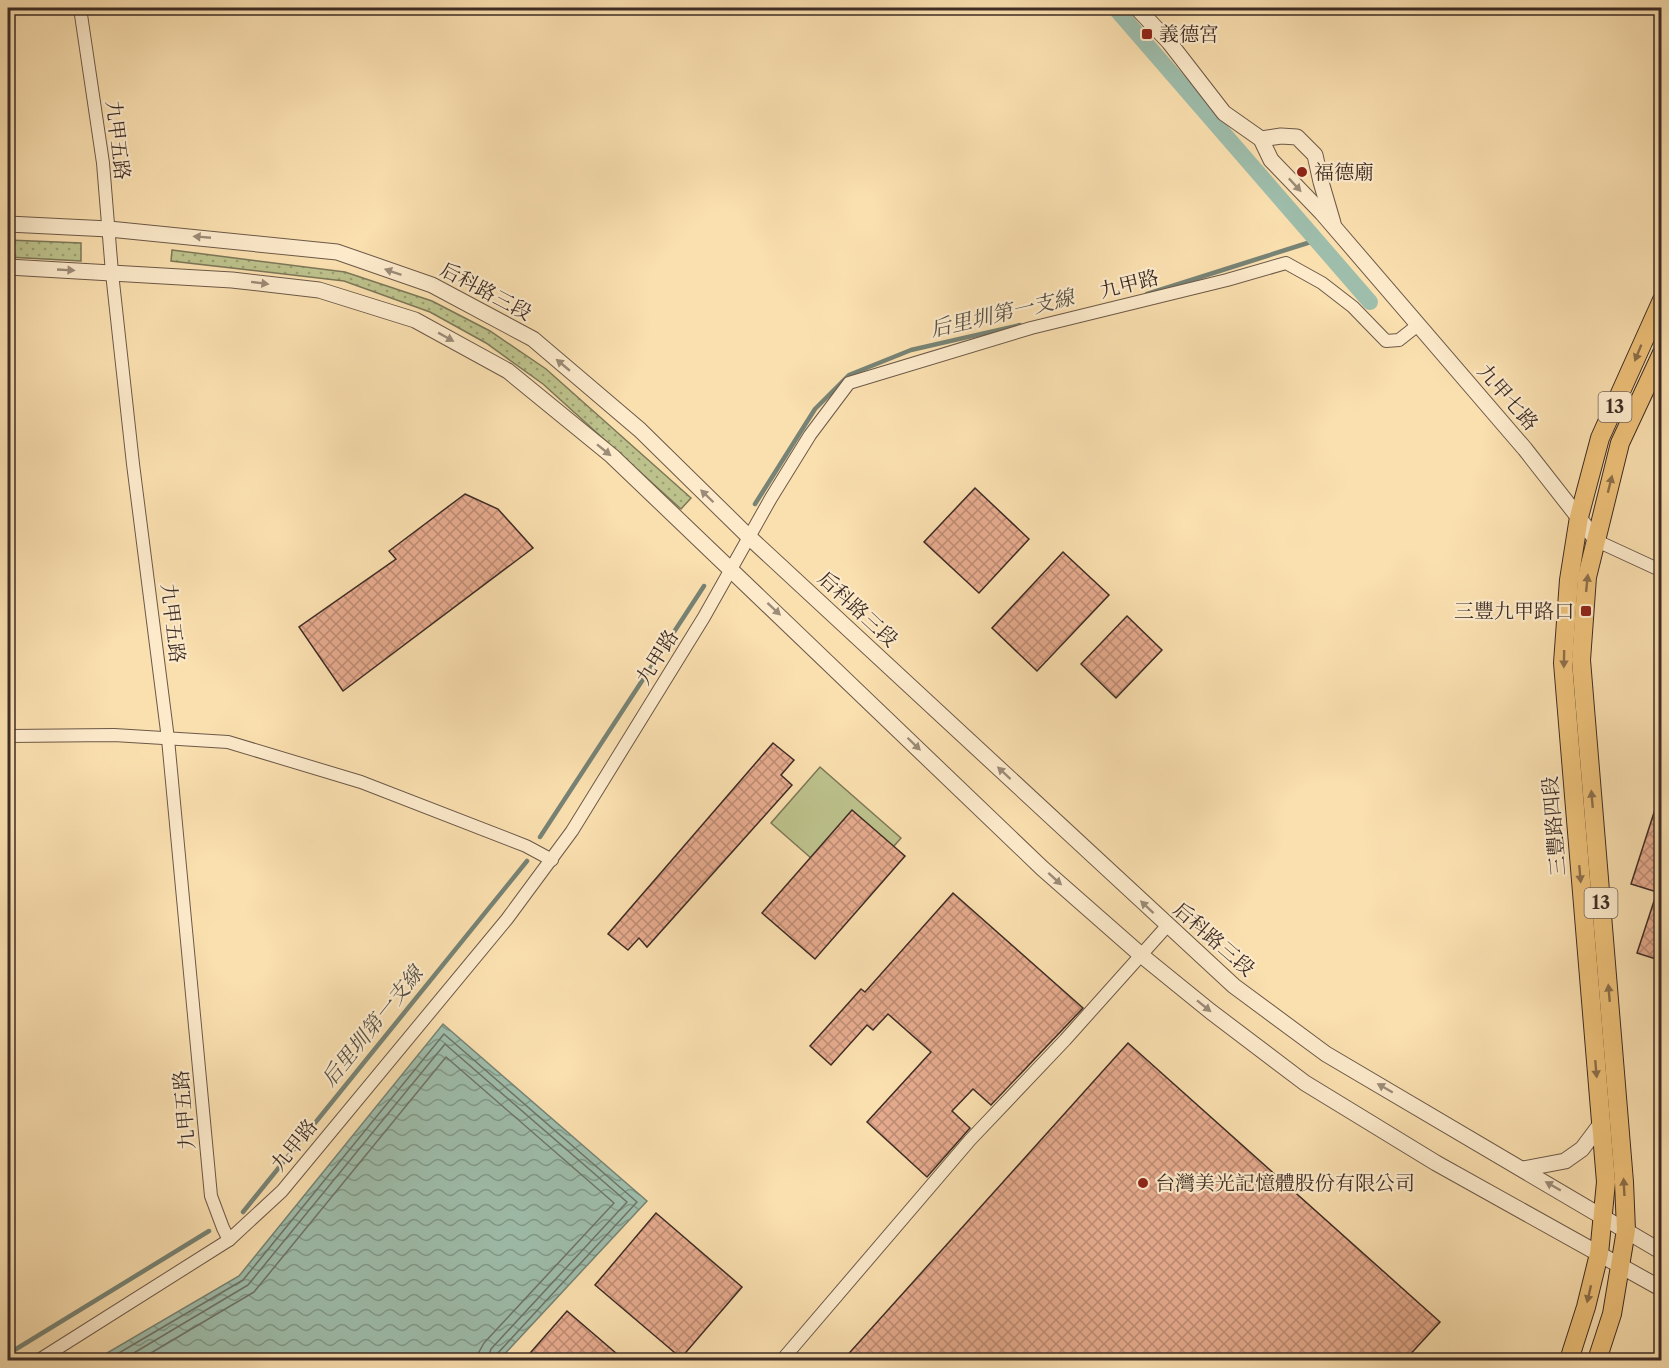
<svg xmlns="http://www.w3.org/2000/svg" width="1669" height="1368" font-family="'Libre Caslon Text','Noto Serif TC',serif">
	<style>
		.grass { fill: url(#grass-dots); stroke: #7d7758; stroke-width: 1.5 }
		.garden { fill: #bdc28c; stroke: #7d7758; stroke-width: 1.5 }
		.water { fill: url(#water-waves); stroke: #778375; stroke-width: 1.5 }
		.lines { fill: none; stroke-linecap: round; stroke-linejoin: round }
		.shore { stroke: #6e7468; stroke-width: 1.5 }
		.stream { stroke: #778375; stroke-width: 4.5 }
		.canal { stroke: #9ebdab; stroke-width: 16 }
		.building { fill: url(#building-cross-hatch); stroke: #3d2c25; stroke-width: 1.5 }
		.minor-casing { stroke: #6c5948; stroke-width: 14 }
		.tertiary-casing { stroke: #6c5948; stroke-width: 17 }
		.primary-casing { stroke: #3d2c25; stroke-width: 20 }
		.minor { stroke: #fceacb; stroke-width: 12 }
		.tertiary { stroke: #fceacb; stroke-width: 15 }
		.primary { stroke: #edc078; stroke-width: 18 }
		.oneway { fill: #9c8b78 }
		.oneway2 { fill: #8c6f4a }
		.poi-dot { fill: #8f2418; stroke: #fceacb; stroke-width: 2 }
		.labels { text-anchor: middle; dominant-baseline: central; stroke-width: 4.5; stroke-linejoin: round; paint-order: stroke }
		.shield { fill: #fceacb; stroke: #766557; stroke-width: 1.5 }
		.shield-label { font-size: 18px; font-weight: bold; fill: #3d2c25 }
		.poi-label { font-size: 20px; fill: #3d2c25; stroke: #fceacb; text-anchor: start }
		.street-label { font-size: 20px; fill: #3d2c25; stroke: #fceacb }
		.water-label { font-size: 21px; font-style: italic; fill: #555046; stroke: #fceacb }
	</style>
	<defs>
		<pattern id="grass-dots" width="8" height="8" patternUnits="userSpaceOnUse" patternTransform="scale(1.5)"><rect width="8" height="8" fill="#bdc28c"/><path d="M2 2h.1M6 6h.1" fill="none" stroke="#9b9e72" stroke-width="1.8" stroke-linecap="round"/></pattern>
		<pattern id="water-waves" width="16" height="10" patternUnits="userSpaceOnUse" patternTransform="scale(1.5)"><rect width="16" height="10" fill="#9ebdab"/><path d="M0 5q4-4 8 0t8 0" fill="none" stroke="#829a8b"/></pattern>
		<pattern id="building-cross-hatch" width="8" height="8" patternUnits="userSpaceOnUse" patternTransform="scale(1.5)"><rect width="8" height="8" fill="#e6ab8e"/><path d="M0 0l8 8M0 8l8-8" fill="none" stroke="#bc8b74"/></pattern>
	</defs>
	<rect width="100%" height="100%" fill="#fadfaf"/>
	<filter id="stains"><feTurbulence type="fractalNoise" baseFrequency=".00333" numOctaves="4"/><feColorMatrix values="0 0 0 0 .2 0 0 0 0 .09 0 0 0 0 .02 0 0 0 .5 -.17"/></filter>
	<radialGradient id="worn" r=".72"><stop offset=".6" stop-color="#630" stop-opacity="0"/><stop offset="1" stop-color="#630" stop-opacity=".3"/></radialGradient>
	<!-- grass -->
	<g class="grass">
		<polygon points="8,240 81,243 81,261 8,257"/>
		<polygon points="172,250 345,272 432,301 490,331 546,369 691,498 681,509 543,384 486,343 430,312 344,281 171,261"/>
	</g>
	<!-- garden -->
	<polygon class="garden" points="820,767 901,838 852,894 771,823"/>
	<!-- water -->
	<polygon class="water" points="443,1024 647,1201 499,1360 95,1360 239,1276"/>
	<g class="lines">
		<!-- shore -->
		<g class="shore">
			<polyline points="107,1360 243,1280 444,1034 637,1202 497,1354 495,1360"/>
			<polyline points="122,1360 248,1285 445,1044 627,1202 491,1349 487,1360"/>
			<polyline points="139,1360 254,1292 446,1057 614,1203 484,1343 479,1352 478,1360"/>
		</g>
		<!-- stream -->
		<g class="stream">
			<polyline points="1147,294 1317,240"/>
			<polyline points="755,504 815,409 849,375 911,350 1020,325"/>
			<polyline points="540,837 704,586"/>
			<polyline points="243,1212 527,861"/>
			<polyline points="8,1354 209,1231"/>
		</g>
		<!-- canal -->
		<polyline class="canal" points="1115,8 1370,302"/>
	</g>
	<!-- building -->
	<g class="building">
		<polygon points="975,488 1029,539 979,593 924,542"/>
		<polygon points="465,494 498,509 533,548 343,691 299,627 396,559 389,551"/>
		<polygon points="1063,552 1109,595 1037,671 992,628"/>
		<polygon points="1127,616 1162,650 1116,698 1081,664"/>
		<polygon points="773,743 794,760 781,775 792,785 647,947 639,938 628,950 608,934"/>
		<polygon points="1659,797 1662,798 1662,961 1637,953 1657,892 1631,884"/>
		<polygon points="852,810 905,856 815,959 762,913"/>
		<polygon points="953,893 1083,1008 991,1105 973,1089 952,1111 970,1128 927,1177 867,1122 931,1052 888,1014 873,1030 867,1025 831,1065 810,1046 861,989 865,992"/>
		<polygon points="1128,1043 1440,1322 1405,1360 843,1360"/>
		<polygon points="656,1213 742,1287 681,1358 595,1285"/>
		<polygon points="567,1311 624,1360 524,1360"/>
	</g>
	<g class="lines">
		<defs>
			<g id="minor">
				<polyline points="80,8 103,163 112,273 133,464 168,739 211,1196 223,1228 229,1240"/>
				<polyline points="1597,541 1662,571"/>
				<polyline points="8,736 114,735 228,742 361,782 526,846 552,860"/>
				<polyline points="39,1360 229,1240 282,1191 507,919 572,831 704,617 771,498 810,435 849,383 1031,328 1227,280 1286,263 1322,283 1353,307 1386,341 1399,340 1418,325"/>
				<polyline points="782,1360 970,1140 1065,1040 1167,926"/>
			</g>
			<g id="tertiary">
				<polyline points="1137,8 1169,42 1224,113 1261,139 1271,160 1322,213 1525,449 1597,541"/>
				<polyline points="1261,139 1281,136 1297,137 1315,155 1321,182 1333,223"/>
				<polyline points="8,224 109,229 337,252 432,285 533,339 640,430 749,537 1234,986 1326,1054 1662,1252"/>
				<polyline points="8,267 232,280 319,290 415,320 508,371 612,456 1042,868 1141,955 1210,1011 1305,1083 1436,1163 1662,1289"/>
				<polyline points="1523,1169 1565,1161 1582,1149 1600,1125"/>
			</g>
			<g id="primary">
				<polyline points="1569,1360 1586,1307 1599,1254 1606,1182 1563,663 1569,580 1579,517 1600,438 1662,300"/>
				<polyline points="1597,1360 1612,1314 1626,1230 1624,1182 1581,660 1587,577 1620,443 1662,353"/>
			</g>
		</defs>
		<!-- minor casing -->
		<use href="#minor" class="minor-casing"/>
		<!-- tertiary casing -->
		<use href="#tertiary" class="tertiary-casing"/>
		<!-- primary casing -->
		<use href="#primary" class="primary-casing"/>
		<!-- minor -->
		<use href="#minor" class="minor"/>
		<!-- tertiary -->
		<use href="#tertiary" class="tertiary"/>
		<!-- primary -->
		<use href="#primary" class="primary"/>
	</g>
	<!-- one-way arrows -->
	<defs><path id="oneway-solid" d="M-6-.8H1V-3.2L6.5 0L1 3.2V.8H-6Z" transform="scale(1.5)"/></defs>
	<g class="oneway">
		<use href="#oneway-solid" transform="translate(1295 185) rotate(47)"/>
		<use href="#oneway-solid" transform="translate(202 237) rotate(-175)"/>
		<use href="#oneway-solid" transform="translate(66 270) rotate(3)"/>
		<use href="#oneway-solid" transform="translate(393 272) rotate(-161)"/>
		<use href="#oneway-solid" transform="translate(260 283) rotate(7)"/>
		<use href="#oneway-solid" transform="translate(446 337) rotate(29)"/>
		<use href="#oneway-solid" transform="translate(563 365) rotate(-140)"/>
		<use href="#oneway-solid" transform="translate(604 450) rotate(39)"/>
		<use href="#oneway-solid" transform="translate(707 496) rotate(-136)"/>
		<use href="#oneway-solid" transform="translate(774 609) rotate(43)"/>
		<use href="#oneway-solid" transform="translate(914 744) rotate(44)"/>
		<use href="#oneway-solid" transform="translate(1004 773) rotate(-137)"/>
		<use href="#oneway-solid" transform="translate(1055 879) rotate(42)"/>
		<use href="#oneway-solid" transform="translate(1147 907) rotate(-137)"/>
		<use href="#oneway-solid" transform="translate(1204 1006) rotate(39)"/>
		<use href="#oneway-solid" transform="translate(1385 1088) rotate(-150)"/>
		<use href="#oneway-solid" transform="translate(1553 1186) rotate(-150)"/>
	</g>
	<g class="oneway2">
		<use href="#oneway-solid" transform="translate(1638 353) rotate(112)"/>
		<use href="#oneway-solid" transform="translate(1610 484) rotate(-76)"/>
		<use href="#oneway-solid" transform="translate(1587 583) rotate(-84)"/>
		<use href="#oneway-solid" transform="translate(1564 659) rotate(91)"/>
		<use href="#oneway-solid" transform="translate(1592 799) rotate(-95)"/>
		<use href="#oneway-solid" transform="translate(1580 874) rotate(85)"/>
		<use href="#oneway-solid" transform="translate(1609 993) rotate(-95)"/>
		<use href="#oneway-solid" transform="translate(1596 1069) rotate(85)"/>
		<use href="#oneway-solid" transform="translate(1624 1187) rotate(-93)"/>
		<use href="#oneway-solid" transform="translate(1589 1294) rotate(103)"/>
	</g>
	<!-- markers -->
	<g class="poi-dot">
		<rect x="1141" y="28" width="12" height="12" rx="3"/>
		<circle cx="1302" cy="172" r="6"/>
		<rect x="1580" y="605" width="12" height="12" rx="3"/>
		<circle cx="1143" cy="1183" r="6"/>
	</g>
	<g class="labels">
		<!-- shield labels -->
		<g class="shield">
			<rect x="1598.5" y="392" width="33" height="30" rx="4.5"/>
			<rect x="1584.5" y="888" width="33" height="30" rx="4.5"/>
		</g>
		<g class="shield-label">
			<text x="1615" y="407">13</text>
			<text x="1601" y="903">13</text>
		</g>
		<!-- poi labels -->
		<g class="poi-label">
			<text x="1159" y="34">義德宮</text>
			<text x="1314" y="172">福德廟</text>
			<text x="1574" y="611" text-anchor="end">三豐九甲路口</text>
			<text x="1155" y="1183">台灣美光記憶體股份有限公司</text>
		</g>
		<!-- street labels -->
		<g class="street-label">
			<text transform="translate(118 140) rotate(83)">九甲五路</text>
			<text transform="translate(1129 284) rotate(-14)">九甲路</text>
			<text transform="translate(486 291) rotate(28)">后科路三段</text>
			<text transform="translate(1508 397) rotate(49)">九甲七路</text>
			<text transform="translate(858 609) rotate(43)">后科路三段</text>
			<text transform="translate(173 623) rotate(83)">九甲五路</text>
			<text transform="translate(657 657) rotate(-58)">九甲路</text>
			<text transform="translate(1554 826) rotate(-95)">三豐路四段</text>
			<text transform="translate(1214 939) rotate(41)">后科路三段</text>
			<text transform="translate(184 1110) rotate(-95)">九甲五路</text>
			<text transform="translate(294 1145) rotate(-51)">九甲路</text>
		</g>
		<!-- water labels -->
		<g class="water-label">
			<text transform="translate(1002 313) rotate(-13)">后里圳第一支線</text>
			<text transform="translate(372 1026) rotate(-51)">后里圳第一支線</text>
		</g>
	</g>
	<!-- margin -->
	<rect width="1669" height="1368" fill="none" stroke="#fadfaf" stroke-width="30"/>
	<rect x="9" y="9" width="1651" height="1350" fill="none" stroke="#3d2c25" stroke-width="3"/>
	<rect x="15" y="15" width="1639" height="1338" fill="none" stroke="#3d2c25" stroke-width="1.5"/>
	<rect width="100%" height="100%" filter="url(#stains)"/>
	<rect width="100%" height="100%" fill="url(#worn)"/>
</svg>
